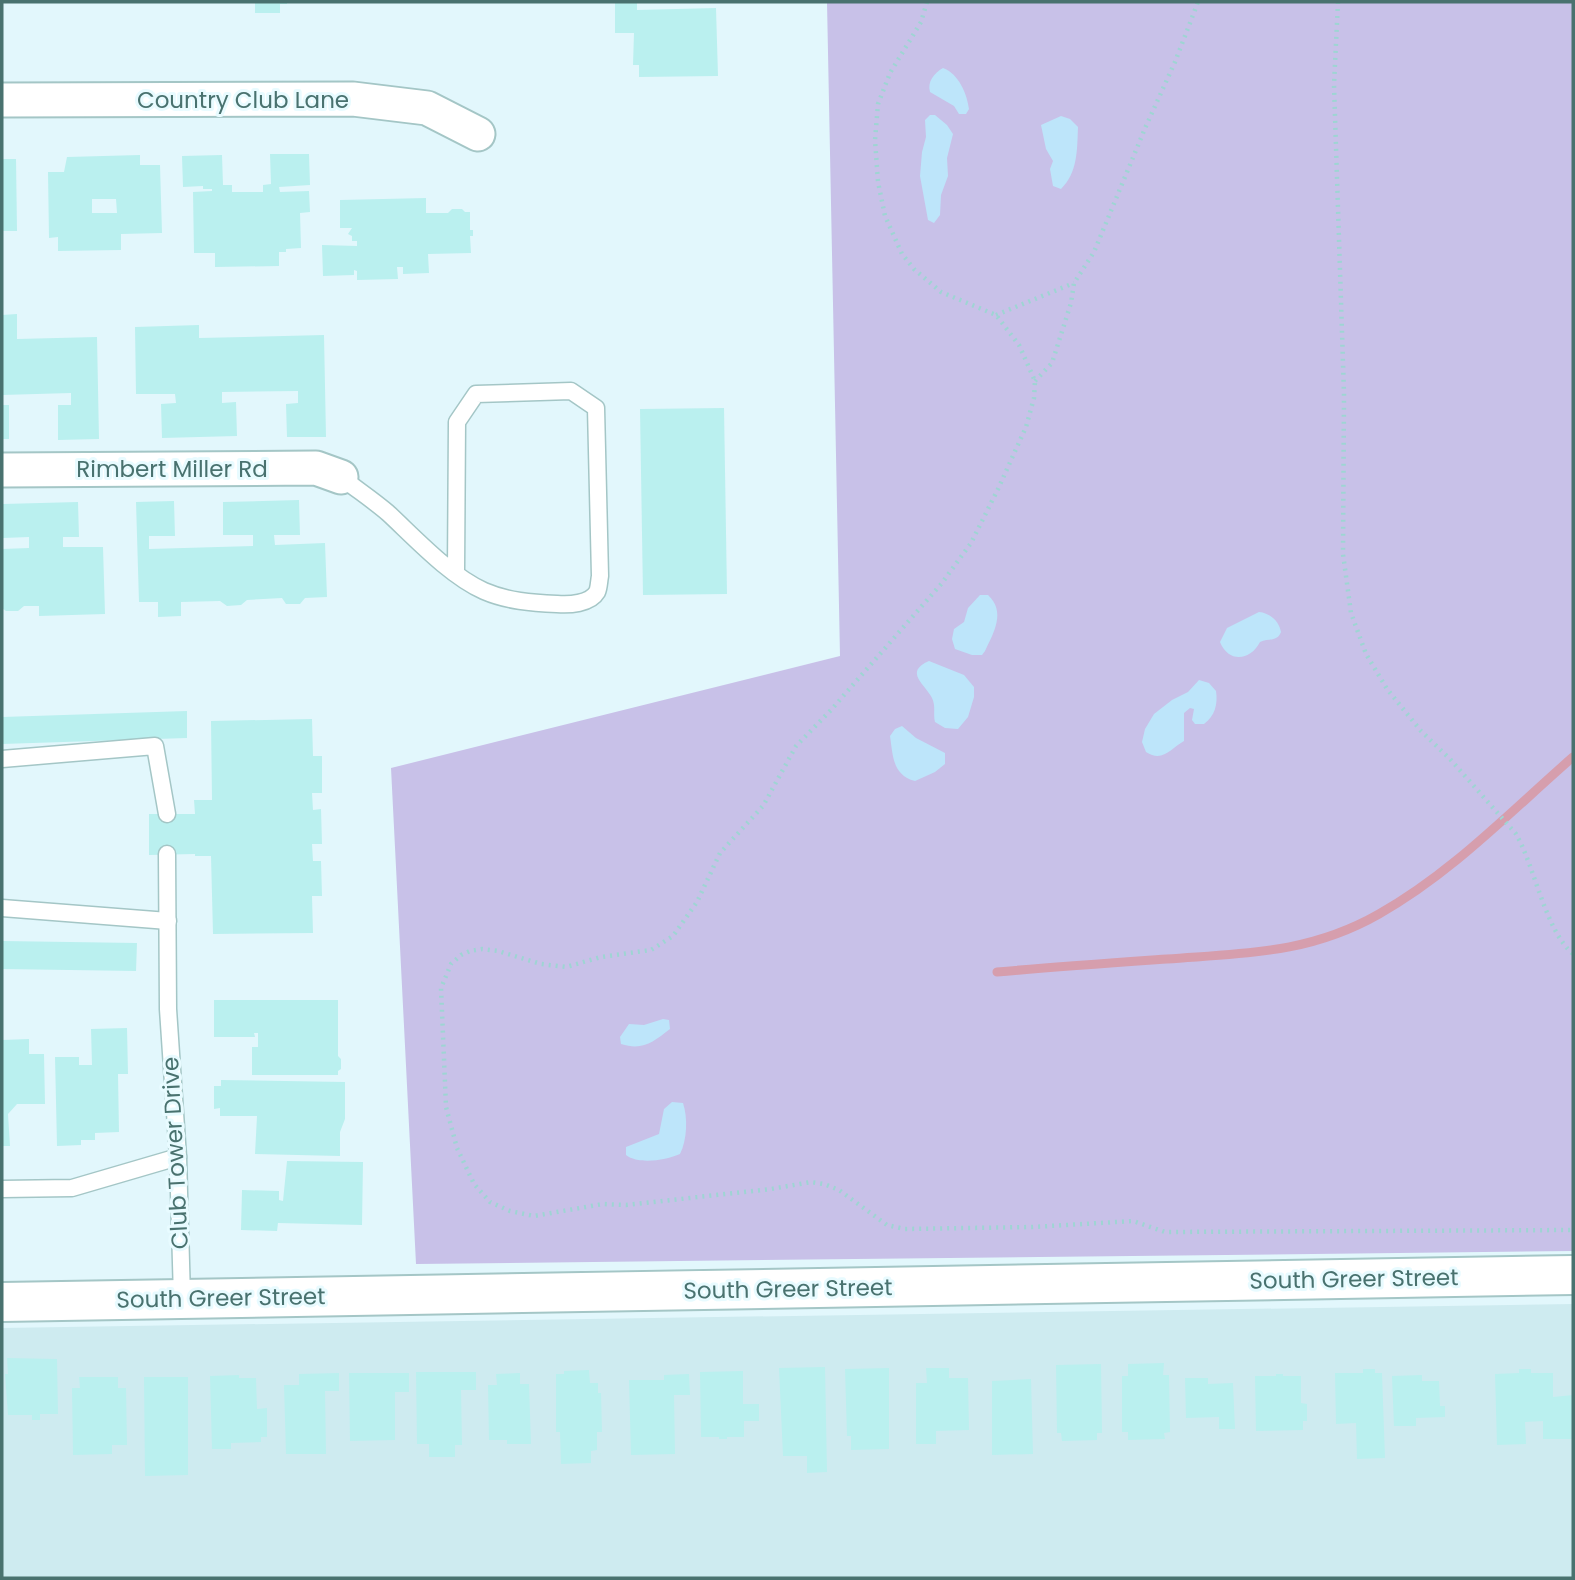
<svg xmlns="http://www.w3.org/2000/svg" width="1575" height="1580" font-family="Poppins,sans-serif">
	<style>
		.residential { fill: #ceebf0 }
		.green { fill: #c8c1e8 }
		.sand { fill: #bde5fa }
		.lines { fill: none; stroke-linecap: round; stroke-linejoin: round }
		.stream { stroke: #d69ead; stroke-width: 9 }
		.building { fill: #baf0ef; fill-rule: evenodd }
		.service-casing { stroke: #a4c6c6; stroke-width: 19 }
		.minor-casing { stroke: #a4c6c6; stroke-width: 37 }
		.tertiary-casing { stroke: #a4c6c6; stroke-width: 42 }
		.path { stroke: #9ed5d3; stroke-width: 4.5; stroke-dasharray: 2 5; stroke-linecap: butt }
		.service { stroke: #fff; stroke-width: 16 }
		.minor { stroke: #fff; stroke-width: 33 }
		.tertiary { stroke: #fff; stroke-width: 38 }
		.labels { text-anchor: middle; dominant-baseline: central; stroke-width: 6; stroke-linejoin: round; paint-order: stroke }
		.street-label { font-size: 23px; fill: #49726f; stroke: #e8fbff }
	</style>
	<rect width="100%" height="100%" fill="#e2f7fc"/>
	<!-- residential -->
	<polygon class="residential" points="1573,1304 1573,1578 2,1578 2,1328"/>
	<!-- green -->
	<polygon class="green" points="827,2 1573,2 1573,1251 416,1264 391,768 840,656"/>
	<!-- sand -->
	<g class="sand">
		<path d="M943,68c16,6 24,26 26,41l-3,5h-7l-5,-8 -24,-14c-3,-10 4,-19 13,-24z"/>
		<polygon points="930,115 935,115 947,125 953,134 947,158 948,176 941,195 940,215 934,223 928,220 920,176 922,152 926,137 925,120"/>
		<path d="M1061,116l9,3 8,8c-1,23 0,45 -17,62l-8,-3 -3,-17 3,-8 -7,-12 -5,-24z"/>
		<path d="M980,595h8c18,17 6,37 -3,56l-3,4h-10l-17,-6 -3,-10 2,-10 10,-7 4,-14z"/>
		<path d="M1259,612c11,1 20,9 22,20 -4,10 -12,6 -21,10 -9,18 -31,22 -40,0l7,-14z"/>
		<path d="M929,661l35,14 10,12v10l-6,20 -10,12 -13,-1 -10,-6c-2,-8 1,-16 -3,-24 -6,-13 -29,-26 -3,-37z"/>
		<path d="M1199,680l10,3 7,8c2,13 -1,25 -12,33h-9l-3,-4 2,-11 -4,-1 -6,5v28c-13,7 -21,22 -38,11l-4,-10 3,-13 9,-15 18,-14 16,-8z"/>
		<path d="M902,726l14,12 29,15v11l-10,8 -20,9c-23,-6 -22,-26 -25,-45l5,-7z"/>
		<path d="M663,1019l6,1 1,9c-17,13 -27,22 -49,15l-1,-7 9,-13 15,1z"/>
		<path d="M672,1102l11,1c5,15 4,37 -3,51 -14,6 -41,11 -54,1v-8l33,-13 5,-25z"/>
	</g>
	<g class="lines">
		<!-- stream -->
		<path class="stream" d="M997,972c57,-5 114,-9 170,-13 78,-6 142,-5 212,-45 73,-41 132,-103 194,-157"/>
	</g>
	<!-- building -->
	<g class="building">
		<polygon points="255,2 287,2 287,4 280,4 280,13 255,13"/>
		<polygon points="615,2 637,2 637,10 716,8 718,76 639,77 639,65 633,65 634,33 615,33"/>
		<polygon points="270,154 309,154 310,185 279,187 280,192 309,191 310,212 300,213 301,248 286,249 286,252 279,252 279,266 215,267 215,253 194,253 193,192 212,191 212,189 203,189 203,186 183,187 182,156 222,155 223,185 232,185 232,192 263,192 263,185 271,184"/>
		<path d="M140,155v10h20l2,68 -41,1v16l-63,1v-14l-9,1 -1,-66h16l3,-15zM92,199h24l1,14h-25z"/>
		<polygon points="2,159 16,159 17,231 2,231"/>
		<polygon points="426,198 426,213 448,213 452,209 462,209 465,212 470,212 470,230 473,230 473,236 470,236 471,253 428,254 429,273 403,274 403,267 397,267 398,279 357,280 357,271 354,270 354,275 323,276 322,245 357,246 357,241 352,241 352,236 348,234 352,228 340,228 340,200"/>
		<polygon points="17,314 17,339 97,337 99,439 58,440 58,405 71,405 71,393 2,395 2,315"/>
		<polygon points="199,325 199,338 324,335 326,437 287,437 286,404 298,403 298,391 222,392 222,403 236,402 237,436 162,438 161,404 176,403 175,394 136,394 135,327"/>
		<rect x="2" y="405" width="7" height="34"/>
		<polygon points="724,408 727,594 643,595 640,409"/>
		<polygon points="299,500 300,535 274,535 275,545 325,543 327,597 305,598 300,604 286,604 282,598 247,600 241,605 227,606 220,601 181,602 181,616 158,617 158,602 139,602 136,502 174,501 175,536 149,536 149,549 253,546 253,535 223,535 223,502"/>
		<polygon points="78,502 79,537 63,537 63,547 103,547 105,614 39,616 39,606 24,606 18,611 6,611 2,608 2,549 29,548 29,537 3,538 3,504"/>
		<polygon points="187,711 187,738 2,744 2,717"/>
		<polygon points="312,719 313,756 322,756 322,793 312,793 313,810 321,809 322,844 312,844 313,861 321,861 322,896 312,896 313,933 213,934 211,856 195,856 195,854 149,855 149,814 195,814 194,800 212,800 211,721"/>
		<polygon points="2,941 137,943 136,971 2,969"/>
		<polygon points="214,1000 338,1000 338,1056 341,1059 341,1069 338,1071 338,1075 252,1075 252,1047 258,1047 258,1033 254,1033 255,1037 214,1037"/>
		<polygon points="127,1028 128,1074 118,1074 119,1132 95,1133 95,1140 81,1140 81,1145 57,1146 55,1057 79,1057 79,1065 92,1065 91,1029"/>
		<polygon points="29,1039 29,1054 44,1054 45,1104 17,1104 8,1114 10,1146 2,1146 2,1040"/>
		<polygon points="221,1080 345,1082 345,1119 340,1132 340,1156 255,1154 257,1116 220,1116 220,1108 214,1109 214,1086 221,1086"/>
		<polygon points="287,1161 363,1162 362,1225 278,1223 277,1231 241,1230 242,1190 279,1191 279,1200 283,1201"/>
		<polygon points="7,1358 57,1359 58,1414 40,1414 40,1420 32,1420 32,1415 8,1415 5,1374 8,1374"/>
		<polygon points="1164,1363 1163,1375 1169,1375 1170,1432 1164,1433 1165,1439 1128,1440 1128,1432 1122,1432 1122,1376 1128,1376 1128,1364"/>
		<polygon points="1101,1364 1102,1433 1097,1433 1097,1440 1062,1441 1061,1433 1057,1433 1056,1365"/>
		<polygon points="825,1367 827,1472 807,1473 807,1456 783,1456 779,1368"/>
		<polygon points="889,1368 889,1449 851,1450 851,1436 847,1436 845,1369"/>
		<polygon points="926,1368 949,1368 949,1378 968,1378 969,1430 936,1431 936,1444 916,1444 916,1383 927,1383"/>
		<polygon points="1363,1369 1375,1369 1375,1373 1382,1373 1385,1458 1357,1459 1356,1423 1336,1424 1335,1373 1363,1373"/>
		<polygon points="1519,1369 1531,1369 1531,1373 1553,1373 1553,1397 1573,1395 1573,1439 1543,1439 1543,1421 1525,1422 1526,1444 1497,1445 1495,1374 1519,1373"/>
		<polygon points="589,1370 590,1383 598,1383 598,1393 601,1393 602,1432 597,1432 597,1450 591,1451 591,1463 561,1464 560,1432 556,1432 556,1374 564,1374 564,1371"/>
		<polygon points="743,1371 743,1404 759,1404 759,1421 744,1421 744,1437 727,1437 727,1439 719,1439 719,1437 701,1437 700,1372"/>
		<polygon points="416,1372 476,1372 476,1390 461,1390 462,1445 455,1445 455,1457 429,1457 429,1444 417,1444"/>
		<polygon points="339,1373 339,1391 325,1391 326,1454 286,1454 284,1385 299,1385 299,1374"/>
		<polygon points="349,1373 409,1373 409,1392 395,1392 395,1440 350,1441"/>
		<polygon points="520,1373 520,1384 529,1384 531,1444 507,1444 507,1440 489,1440 488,1385 497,1385 496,1374"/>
		<polygon points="689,1374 690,1395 674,1395 675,1454 631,1455 629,1380 664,1380 664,1375"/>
		<polygon points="1276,1374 1283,1374 1283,1376 1301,1376 1301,1403 1307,1404 1307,1421 1303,1421 1303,1430 1256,1431 1255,1376 1276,1376"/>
		<polygon points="239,1375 239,1378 256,1378 257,1409 267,1408 267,1437 261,1437 261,1442 231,1443 231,1449 212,1449 210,1376"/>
		<polygon points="1422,1375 1422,1381 1439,1381 1440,1406 1445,1406 1445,1417 1416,1418 1416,1426 1394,1426 1392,1376"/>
		<polygon points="79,1377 118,1377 118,1388 126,1388 127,1445 112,1445 112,1454 73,1455 72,1388 80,1388"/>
		<polygon points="144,1377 188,1377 188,1475 145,1476"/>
		<polygon points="1185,1378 1208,1378 1208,1384 1233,1383 1235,1429 1219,1429 1219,1417 1186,1418"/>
		<polygon points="1031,1379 1033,1454 992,1455 992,1381"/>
	</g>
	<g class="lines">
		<defs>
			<g id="service">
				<path d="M341,477c15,12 32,23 47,36 27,25 62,63 96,78 23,10 48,12 73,13 12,1 33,0 40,-12 2,-4 2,-11 3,-16l-4,-168 -25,-17 -95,3 -19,28 -1,150"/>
				<polyline points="2,759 155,746 167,814"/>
				<polyline points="167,854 168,1009 178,1157 182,1298"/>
				<polyline points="2,908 168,921"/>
				<polyline points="2,1189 72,1188 178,1157"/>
			</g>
			<g id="minor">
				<polyline points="2,100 353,99 427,108 478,134"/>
				<polyline points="2,470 316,468 341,477"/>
			</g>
			<polyline id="tertiary" points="2,1302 1573,1275"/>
		</defs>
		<!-- service casing -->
		<use href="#service" class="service-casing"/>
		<!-- minor casing -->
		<use href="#minor" class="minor-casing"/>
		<!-- tertiary casing -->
		<use href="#tertiary" class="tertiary-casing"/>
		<!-- path -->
		<g class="path">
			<polyline points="927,2 921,22 890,73 878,104 875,140 878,182 885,216 902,254 914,269 941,292 996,315 1019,345 1035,381 1034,398 1026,427 998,489 971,543 942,583 831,710 796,746 763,806 720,853 697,902 673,936 651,950 601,957 566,967 541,964 498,951 482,949 470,951 461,955 451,964 441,988 446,1107 457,1148 474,1184 490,1202 510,1211 534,1216 603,1204 626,1205 771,1189 811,1182 824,1184 839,1190 887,1225 905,1229 1033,1227 1133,1221 1165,1232 1573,1230"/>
			<path d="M1338,2l-4,83 10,309 -1,160 8,59 15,41 21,35 34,42 29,28 66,75c19,33 29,96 57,120"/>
			<polyline points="996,315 1074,283"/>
			<polyline points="1035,381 1052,363 1071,303 1074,283 1094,252 1146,126 1175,62 1198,2"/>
		</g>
		<!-- service -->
		<use href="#service" class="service"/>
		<!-- minor -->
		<use href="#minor" class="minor"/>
		<!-- tertiary -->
		<use href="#tertiary" class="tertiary"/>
	</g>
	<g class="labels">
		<!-- street labels -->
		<g class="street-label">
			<text x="243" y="100">Country Club Lane</text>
			<text x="172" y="469">Rimbert Miller Rd</text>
			<text transform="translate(175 1153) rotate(-93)">Club Tower Drive</text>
			<text transform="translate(1354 1279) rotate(-1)">South Greer Street</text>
			<text transform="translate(788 1289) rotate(-1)">South Greer Street</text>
			<text transform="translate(221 1298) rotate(-1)">South Greer Street</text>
		</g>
	</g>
	<!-- border -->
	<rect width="1575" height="1580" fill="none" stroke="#49726f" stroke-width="7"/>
</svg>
